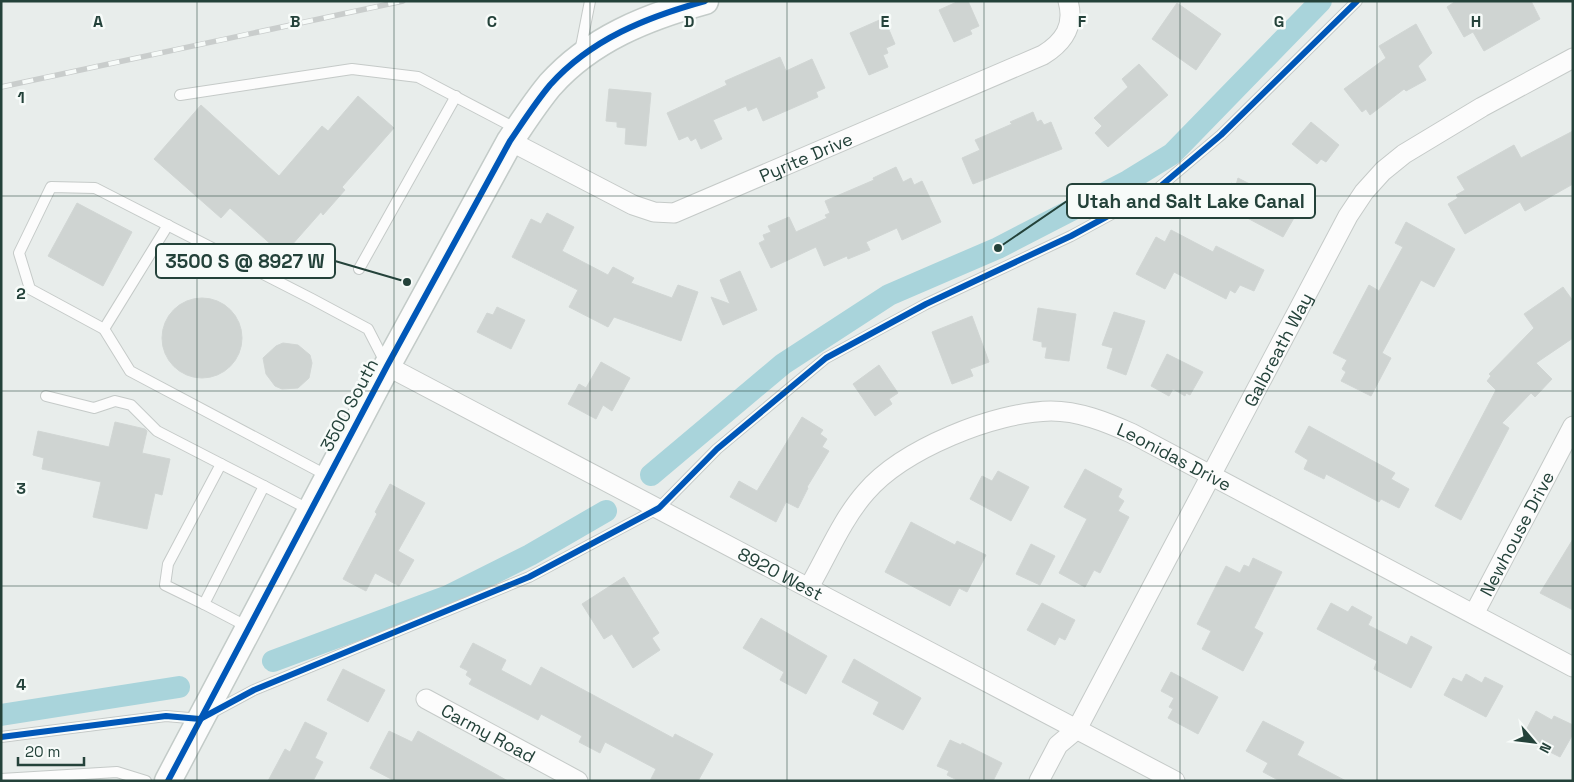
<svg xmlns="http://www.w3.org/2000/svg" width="1574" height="782" font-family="'Space Grotesk',sans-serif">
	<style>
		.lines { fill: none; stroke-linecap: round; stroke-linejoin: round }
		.canal { stroke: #a9d4db; stroke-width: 22 }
		.building { fill: #cfd4d2; stroke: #d1d6d4 }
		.lane-casing { stroke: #c5cac8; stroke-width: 12 }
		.street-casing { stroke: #c5cac8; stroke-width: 21 }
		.secondary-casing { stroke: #c3cbc8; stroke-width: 29 }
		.lane { stroke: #fcfcfc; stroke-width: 10 }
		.street { stroke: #fcfcfc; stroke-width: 19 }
		.secondary { stroke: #fcfcfc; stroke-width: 26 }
		.rail-casing { stroke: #c9cdcc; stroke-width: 5.5 }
		.rail { stroke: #f7fbf9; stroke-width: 4; stroke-dasharray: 11; stroke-linecap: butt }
		.cycleway-casing { stroke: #f7fbf9; stroke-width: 9 }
		.cycleway { stroke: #0057b8; stroke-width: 6 }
		.grid { fill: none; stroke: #24423a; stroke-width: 1; stroke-opacity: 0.55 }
		.labels { text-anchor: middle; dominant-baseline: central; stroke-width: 5; stroke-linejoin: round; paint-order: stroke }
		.street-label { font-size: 18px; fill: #24423a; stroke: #f7fbf9 }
		.grid-label { font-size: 16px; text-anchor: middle; font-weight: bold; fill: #24423a; stroke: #f7fbf9; stroke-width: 5; stroke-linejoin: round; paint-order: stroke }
		.leader { fill: none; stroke: #24423a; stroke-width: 2 }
		.callout-dot { fill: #24423a; stroke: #f7fbf9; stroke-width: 2 }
		.callout { fill: #f7fbf9; stroke: #24423a; stroke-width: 2 }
		.callout-label { font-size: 19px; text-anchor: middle; font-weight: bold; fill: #24423a }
	</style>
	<rect width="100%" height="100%" fill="#e8edeb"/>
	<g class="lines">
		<!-- canal -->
		<g class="canal">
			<polyline points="651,475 783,364 889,295 998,248 1128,181 1172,154 1321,1"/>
			<polyline points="273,661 448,596 530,555 606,511"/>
			<polyline points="1,715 179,687"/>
		</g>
	</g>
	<!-- building -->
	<g class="building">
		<polygon points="959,1 968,1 979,26 970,30 972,34 954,42 939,10"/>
		<polygon points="1456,1 1531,1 1540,19 1484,51 1473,32 1464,37 1447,7"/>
		<polygon points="1177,3 1221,34 1196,70 1152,39"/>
		<polygon points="884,18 895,44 886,48 888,53 883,55 888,67 869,75 850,33"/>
		<polygon points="1416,24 1432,53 1418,66 1426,80 1406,91 1404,89 1370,115 1366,109 1362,112 1344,89 1386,58 1379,46"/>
		<polygon points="780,57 786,71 812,59 825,88 816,92 818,97 763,121 757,107 748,111 746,106 713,120 722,139 701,149 696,138 691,141 688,136 679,140 667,113 727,85 725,81"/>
		<polygon points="1139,64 1168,95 1108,147 1095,133 1102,126 1094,118 1128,87 1122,79"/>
		<polygon points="609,89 651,93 646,146 625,144 626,128 617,127 617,122 606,121"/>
		<polygon points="358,96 394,128 342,187 345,190 323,215 321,212 283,255 230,208 221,218 154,159 201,105 279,176 322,126 328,131"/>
		<polygon points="1033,112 1037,122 1041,120 1044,125 1051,122 1062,149 973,184 962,158 980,150 975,140 1012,124 1010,122"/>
		<polygon points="1311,122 1339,145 1326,162 1321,159 1317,164 1292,144"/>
		<polygon points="1573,131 1573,184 1525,211 1520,202 1465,234 1448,204 1458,198 1456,195 1465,190 1457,177 1514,145 1521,158"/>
		<polygon points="896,167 903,182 911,178 914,185 922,181 941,222 902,240 897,228 866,242 870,250 848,259 847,256 824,266 816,247 771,268 759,243 765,240 763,235 771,232 768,226 789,217 796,232 827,218 825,215 830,213 825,201 874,180 873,178"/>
		<polygon points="1238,178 1279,199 1275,209 1294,218 1283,237 1221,204 1231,183 1236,185"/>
		<polygon points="77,203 132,232 103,286 48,256"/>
		<polygon points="547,213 574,227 562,251 608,275 613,267 634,278 631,283 672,298 678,285 698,292 681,341 614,317 608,327 569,307 578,290 512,257 531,219 541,224"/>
		<polygon points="1406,222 1455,249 1434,287 1421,280 1382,353 1391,358 1371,396 1341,381 1346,372 1342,369 1347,360 1333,353 1369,285 1379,291 1403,247 1395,243"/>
		<polygon points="1171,230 1213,252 1216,246 1264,270 1254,291 1240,285 1235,293 1230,290 1226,299 1174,272 1165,289 1136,274 1156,237 1165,242"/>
		<polygon points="740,271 757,310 723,325 711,297 730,304 720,280"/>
		<polygon points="1563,287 1573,301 1573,338 1536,363 1552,379 1535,397 1531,393 1502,423 1509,428 1461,520 1435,506 1496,390 1487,381 1491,376 1489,374 1534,328 1524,314"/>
		<circle cx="202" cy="338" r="40"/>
		<polygon points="497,307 525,320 511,349 477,332 487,313 493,315"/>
		<polygon points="1038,308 1076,314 1069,361 1045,358 1047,347 1042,347 1042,342 1033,340"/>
		<polygon points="1114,312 1145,321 1126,375 1107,368 1113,348 1102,345"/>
		<polygon points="972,316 989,362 970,369 973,376 952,384 932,332"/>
		<polygon points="283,343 298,345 310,355 312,363 309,378 298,388 282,389 275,386 266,374 263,358 276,346"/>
		<polygon points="1167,354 1203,372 1190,395 1186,393 1185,396 1173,389 1169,396 1151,386"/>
		<polygon points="601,362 630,378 612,411 603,405 596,419 568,404 579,384 586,388"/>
		<polygon points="879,365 898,393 889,399 892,404 875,416 853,384"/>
		<polygon points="802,417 823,430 820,434 827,439 822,447 829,451 807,487 808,488 798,508 786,502 776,522 730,497 739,481 757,491"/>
		<polygon points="115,422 145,429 147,431 142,453 170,459 162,495 155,493 147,529 93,517 101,482 42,469 44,458 33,455 38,431 109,447"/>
		<polygon points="1309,426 1395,473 1391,479 1409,489 1399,508 1381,499 1379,502 1326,474 1324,479 1304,469 1308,460 1295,452"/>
		<polygon points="1085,469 1122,489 1118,497 1124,501 1118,511 1129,517 1100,573 1094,570 1085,587 1059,573 1087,519 1064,507"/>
		<polygon points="998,471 1029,487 1011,521 970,499 982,476 992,481"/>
		<polygon points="390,484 425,503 398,551 414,560 399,586 375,573 366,591 343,579 377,514 375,512"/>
		<polygon points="911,522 955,545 957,541 986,555 967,592 959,588 950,606 885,572"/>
		<polygon points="1573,539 1573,610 1540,593"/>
		<polygon points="1031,544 1055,556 1040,585 1016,574"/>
		<polygon points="1253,558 1282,572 1254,628 1263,633 1243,671 1202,649 1211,631 1197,624 1226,566 1240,573 1244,565 1249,567"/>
		<polygon points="624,577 659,633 652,638 660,650 633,668 612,634 604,639 582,604"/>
		<polygon points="1042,603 1075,620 1065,640 1059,637 1055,645 1027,630"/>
		<polygon points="1331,603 1348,612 1352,606 1372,617 1368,625 1407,645 1411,636 1432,647 1411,688 1374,669 1377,661 1317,629"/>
		<polygon points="761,618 827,656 806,694 780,680 784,672 743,648"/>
		<polygon points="473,643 506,660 501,670 531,686 541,667 673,738 675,734 713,754 698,781 650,781 656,769 605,742 600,753 579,742 582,736 541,714 538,720 469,684 472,679 466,675 468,671 460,667"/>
		<polygon points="854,659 921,698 903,730 873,714 879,702 842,682"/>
		<polygon points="343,669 385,690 368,722 327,700"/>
		<polygon points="1171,672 1218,697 1198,734 1168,718 1173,709 1169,707 1174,698 1161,691"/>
		<polygon points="1466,674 1482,683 1485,677 1503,686 1486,717 1444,695 1453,678 1462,682"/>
		<polygon points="1536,711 1552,720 1554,716 1573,725 1573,734 1560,757 1522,738"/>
		<polygon points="1263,721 1304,742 1297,755 1346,781 1280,781 1263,772 1268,763 1246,751"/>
		<polygon points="305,722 327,733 315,758 323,762 313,781 268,781 285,749 290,752"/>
		<polygon points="389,731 412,742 418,731 508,781 395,781 370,768"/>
		<polygon points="950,740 961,745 962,743 1002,763 993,781 959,781 947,775 949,771 937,766"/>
	</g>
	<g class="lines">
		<defs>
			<g id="lane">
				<polyline points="580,52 590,1"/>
				<polyline points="180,95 352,69 418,77 517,129"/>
				<polyline points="359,269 456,96"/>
				<polyline points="104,329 168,225"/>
				<polyline points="46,396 94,408 115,401 131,405 157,431 221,464"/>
				<polyline points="328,476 130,371 104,329 30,289 19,253 51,187 95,188 312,299 368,329 385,362"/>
				<polyline points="204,604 165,585 168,564 221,464 264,486"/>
				<polyline points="248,627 204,604 264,486 310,510"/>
				<polyline points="1,737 166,716 200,719 254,690 529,577 659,508 717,449 826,358 926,304 1071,236 1156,190 1221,135 1357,1"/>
				<polyline points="1,779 117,772 146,781"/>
			</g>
			<g id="street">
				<path id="s1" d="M510,141l123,64 21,7 20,1 369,-158c21,-13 32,-29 25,-54"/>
				<path id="s2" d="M387,366l788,415"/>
				<path id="s3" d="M809,587c18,-31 33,-68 57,-95 37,-43 128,-80 185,-81 28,0 55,11 80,22l442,234"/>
				<path id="s4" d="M1474,614l99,-188"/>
				<path id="s5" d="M426,699l152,82"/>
				<path id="s6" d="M1039,781l19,-36 19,-16 271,-513 16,-24 19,-21 21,-17 78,-47 91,-49"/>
			</g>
			<path id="secondary" d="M168,781l219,-415 123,-225c13,-19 25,-38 40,-56 41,-46 97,-68 155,-84"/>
		</defs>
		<!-- lane casing -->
		<use href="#lane" class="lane-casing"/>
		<!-- street casing -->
		<use href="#street" class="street-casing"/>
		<!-- secondary casing -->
		<use href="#secondary" class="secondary-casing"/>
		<!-- lane -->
		<use href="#lane" class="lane"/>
		<!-- street -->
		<use href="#street" class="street"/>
		<!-- secondary -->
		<use href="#secondary" class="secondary"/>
		<defs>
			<polyline id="rail" points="1,87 403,1"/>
		</defs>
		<!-- rail casing -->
		<use href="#rail" class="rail-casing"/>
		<!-- rail -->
		<use href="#rail" class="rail"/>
		<defs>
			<g id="cycleway">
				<polyline points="1,737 166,716 200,719 254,690 529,577 659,508 717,449 826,358 926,304 1071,236 1156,190 1221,135 1357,1"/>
				<path d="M168,781l219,-415 123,-225c13,-19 25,-38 40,-56 41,-46 97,-68 155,-84"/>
			</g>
		</defs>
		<!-- cycleway casing -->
		<use href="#cycleway" class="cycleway-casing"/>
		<!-- cycleway -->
		<use href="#cycleway" class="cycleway"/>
	</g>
	<!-- grid -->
	<path class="grid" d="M197,1v780M394,1v780M590,1v780M787,1v780M984,1v780M1180,1v780M1377,1v780M1,196h1572M1,391h1572M1,586h1572"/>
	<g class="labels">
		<!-- street labels -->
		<g class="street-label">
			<text stroke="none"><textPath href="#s1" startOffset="324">Pyrite Drive</textPath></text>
			<text stroke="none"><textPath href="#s6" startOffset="495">Galbreath Way</textPath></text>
			<text transform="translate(349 405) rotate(-62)">3500 South</text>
			<text stroke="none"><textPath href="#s3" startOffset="450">Leonidas Drive</textPath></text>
			<text stroke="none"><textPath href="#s4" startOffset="91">Newhouse Drive</textPath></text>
			<text stroke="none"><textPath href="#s2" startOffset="445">8920 West</textPath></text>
			<text stroke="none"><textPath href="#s5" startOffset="71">Carmy Road</textPath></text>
		</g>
	</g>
	<g class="grid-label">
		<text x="98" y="27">A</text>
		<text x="295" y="27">B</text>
		<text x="492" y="27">C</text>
		<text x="689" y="27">D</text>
		<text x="885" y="27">E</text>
		<text x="1082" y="27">F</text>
		<text x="1279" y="27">G</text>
		<text x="1476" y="27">H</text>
		<text x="21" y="103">1</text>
		<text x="21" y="299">2</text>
		<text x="21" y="494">3</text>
		<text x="21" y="690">4</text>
	</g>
	<!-- callouts -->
	<path class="leader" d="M998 248L1067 201M407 282L335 261"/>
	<g class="callout-dot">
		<circle cx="998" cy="248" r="5"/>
		<circle cx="407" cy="282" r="5"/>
	</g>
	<g class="callout">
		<rect x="1067" y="184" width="248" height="34" rx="5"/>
		<rect x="156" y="244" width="179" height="34" rx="5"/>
	</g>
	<g class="callout-label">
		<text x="1191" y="208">Utah and Salt Lake Canal</text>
		<text x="245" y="268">3500 S @ 8927 W</text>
	</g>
	<!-- border -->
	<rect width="1574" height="782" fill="none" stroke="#24423a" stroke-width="5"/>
	<!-- north arrow -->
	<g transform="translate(1534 742) rotate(118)" stroke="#f7fbf9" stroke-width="4" paint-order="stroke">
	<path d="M0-4L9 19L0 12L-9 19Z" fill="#24423a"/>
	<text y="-8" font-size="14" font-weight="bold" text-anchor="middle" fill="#24423a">N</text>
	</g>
	<!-- scale -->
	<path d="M18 757v8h66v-8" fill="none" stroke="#24423a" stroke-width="2.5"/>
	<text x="25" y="757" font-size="15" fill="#24423a" stroke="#f7fbf9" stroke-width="4" paint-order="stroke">20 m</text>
</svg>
